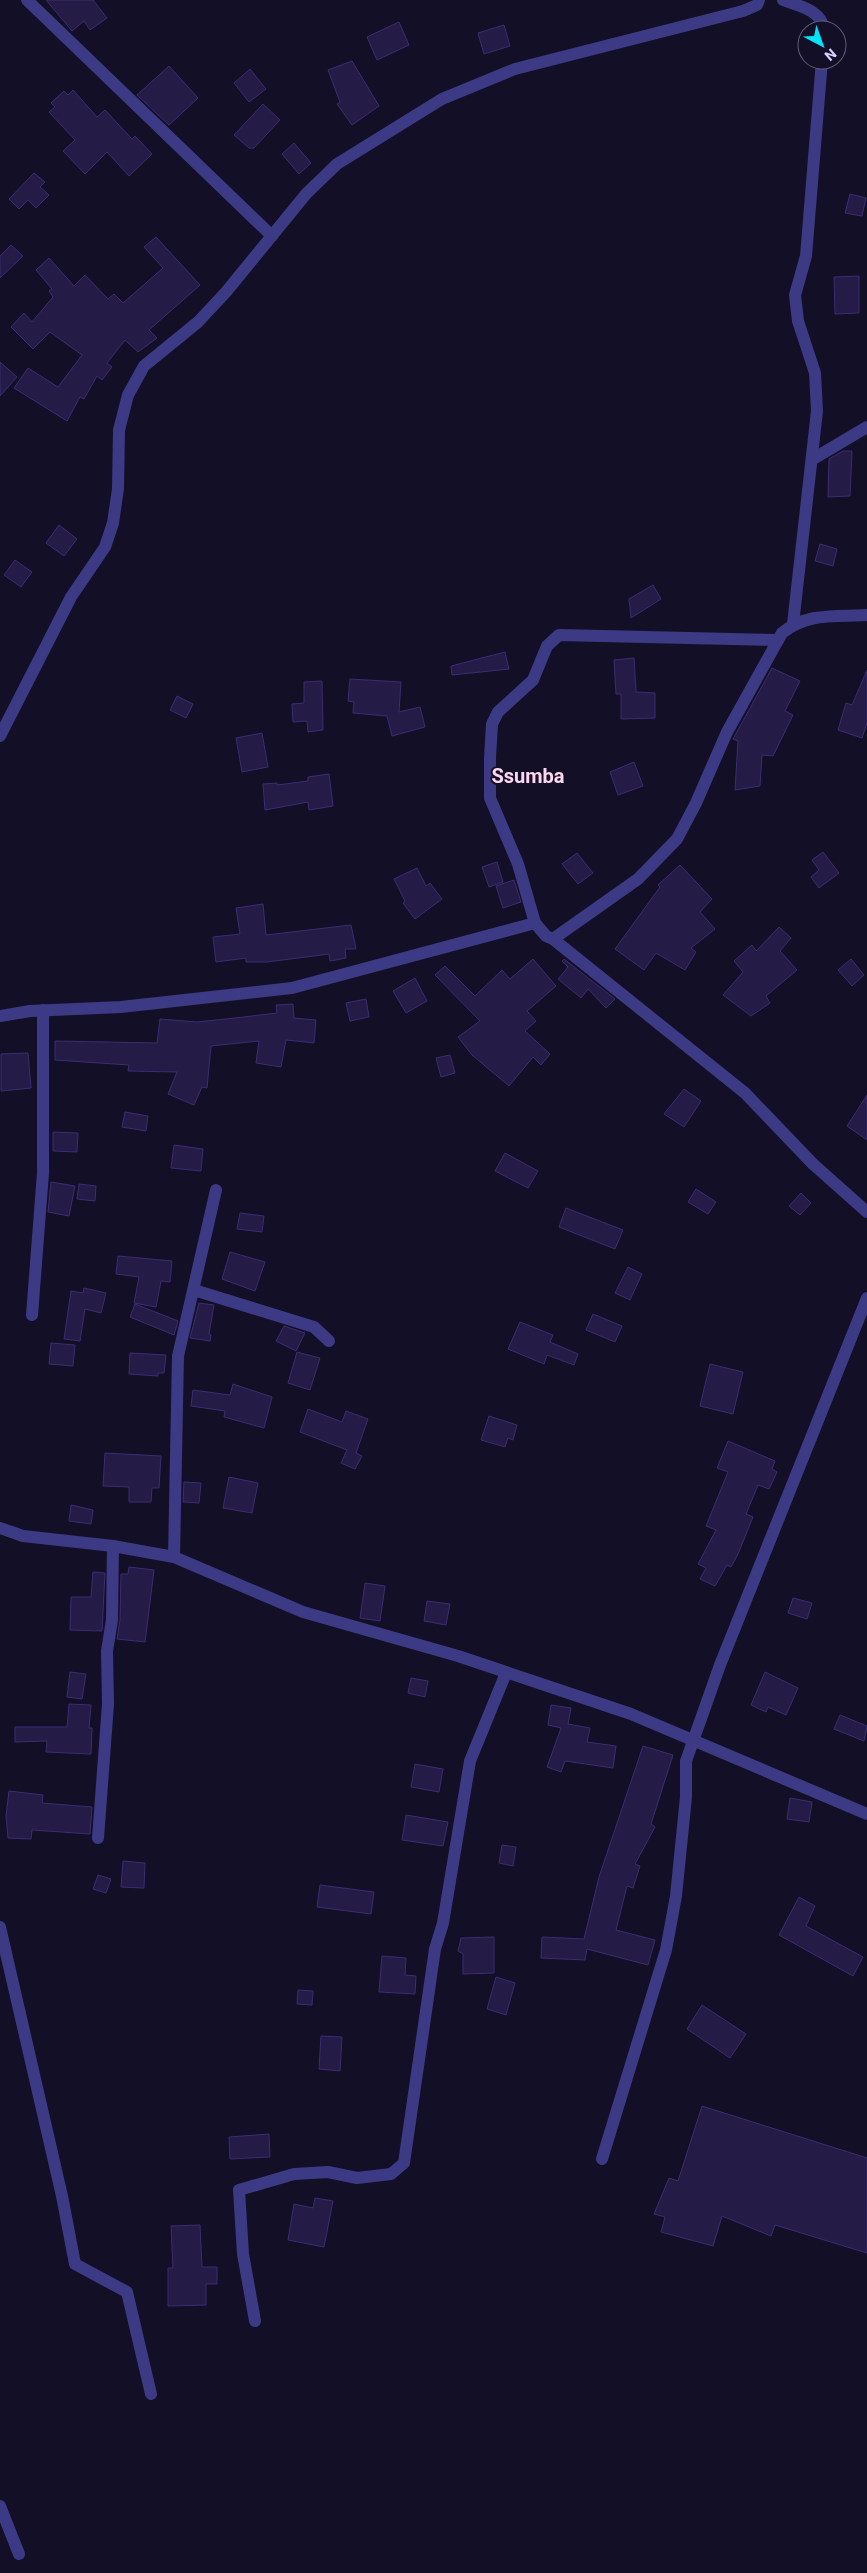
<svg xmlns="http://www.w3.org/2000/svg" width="867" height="2573" font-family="Roboto,sans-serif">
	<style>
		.building { fill: #241b47; stroke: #3b2d73 }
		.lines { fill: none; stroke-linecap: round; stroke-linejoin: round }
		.minor { stroke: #3d3a85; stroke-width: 12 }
		.labels { text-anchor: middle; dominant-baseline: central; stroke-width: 4; stroke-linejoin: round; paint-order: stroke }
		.quarter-label { font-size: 20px; font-weight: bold; fill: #ffd6f0; stroke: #130f26 }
	</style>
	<rect width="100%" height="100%" fill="#130f26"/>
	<!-- building -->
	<g class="building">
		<polygon points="46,0 93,0 107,18 90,30 84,21 72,31"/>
		<polygon points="399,22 409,45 377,60 367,37"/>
		<polygon points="504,25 510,46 484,54 478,33"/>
		<polygon points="352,61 379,106 352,125 337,104 340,102 328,70"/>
		<polygon points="169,66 198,98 169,125 137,95"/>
		<polygon points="250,69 266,89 249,102 234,83"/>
		<polygon points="73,90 97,117 105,110 132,139 135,136 152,154 129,176 107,152 85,174 63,151 75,140 49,112 55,107 51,103 64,91 68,95"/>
		<polygon points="263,104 280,120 254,148 249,148 234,135"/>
		<polygon points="294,143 311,163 299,174 282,154"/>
		<polygon points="34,173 45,182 40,187 49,195 36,208 28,200 19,209 9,199"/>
		<polygon points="850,194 866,198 862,216 845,213"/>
		<polygon points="156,237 200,285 149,330 157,338 138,352 125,340 107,363 112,367 102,380 97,376 84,399 80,397 67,421 14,388 28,368 58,387 82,355 50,332 33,349 11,327 24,313 32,322 53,297 49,291 52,289 36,270 49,258 74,286 85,275 108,299 114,294 123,303 163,268 144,247"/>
		<polygon points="11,245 23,256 0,278 0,256"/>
		<polygon points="859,276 859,313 835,314 834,277"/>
		<polygon points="0,362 17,377 0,396"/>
		<polygon points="843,451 852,451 850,496 828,497 829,459"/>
		<polygon points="59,525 77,539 64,556 46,543"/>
		<polygon points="820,544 837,549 833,566 815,561"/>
		<polygon points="15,560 32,572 21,587 4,575"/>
		<polygon points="653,585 661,599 631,618 629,599"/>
		<polygon points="505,652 509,669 452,675 451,666"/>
		<polygon points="634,658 636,692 655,693 655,718 621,719 621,694 616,694 614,660"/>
		<polygon points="772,668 800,681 785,711 793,715 773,756 762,755 760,786 735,790 738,741 733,739"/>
		<polygon points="867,670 867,723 862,738 838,730 846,703 852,705"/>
		<polygon points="350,679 401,682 399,712 420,707 425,727 392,736 387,716 353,713 354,702 348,701"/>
		<polygon points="322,681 323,730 308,732 307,721 293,722 292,704 304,703 304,682"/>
		<polygon points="177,696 193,704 186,718 170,710"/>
		<polygon points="262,733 268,767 242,772 236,738"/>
		<polygon points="634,762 643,786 618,795 610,772"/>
		<polygon points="329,774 333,806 309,810 308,802 265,810 263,784 277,783 277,785 308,781 308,777"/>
		<polygon points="823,852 839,873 819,888 811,877 819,870 812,860"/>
		<polygon points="577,853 593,873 578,884 562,864"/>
		<polygon points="497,862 503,882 489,887 482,867"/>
		<polygon points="680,865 712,899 700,912 715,929 691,948 696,952 685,970 656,953 644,970 615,949 660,887 658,885"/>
		<polygon points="417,868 426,886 430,883 442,899 415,919 403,903 405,901 394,879"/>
		<polygon points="514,880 521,902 503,908 496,886"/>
		<polygon points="263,904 266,935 351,925 356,949 345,949 346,958 330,961 329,954 267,962 246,962 246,958 216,962 213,937 240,934 236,908"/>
		<polygon points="779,927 791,938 780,951 797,970 766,996 770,1003 751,1016 723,995 743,972 734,961 752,945 756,951"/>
		<polygon points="533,959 556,986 527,1011 536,1021 525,1031 550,1054 541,1065 533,1057 509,1086 472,1055 458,1037 480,1021 435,975 445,966 475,996 502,970 510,979"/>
		<polygon points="564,959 615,999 606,1008 588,989 581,998 558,979 568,967 562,961"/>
		<polygon points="851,959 864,975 852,986 838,970"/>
		<polygon points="415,978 427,1001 406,1013 393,991"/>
		<polygon points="366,999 369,1017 350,1021 346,1003"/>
		<polygon points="293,1004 294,1018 316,1020 314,1043 286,1040 281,1067 256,1063 259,1041 211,1046 207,1088 202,1087 194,1105 168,1094 177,1072 128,1071 129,1065 55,1060 55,1041 157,1043 160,1019 197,1022 235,1018 277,1013 276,1005"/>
		<polygon points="28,1053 31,1088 1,1091 1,1054"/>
		<polygon points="450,1055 455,1073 441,1077 436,1058"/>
		<polygon points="684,1089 701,1101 684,1127 664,1114"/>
		<polygon points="867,1095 867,1140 847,1126"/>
		<polygon points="125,1112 148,1116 146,1131 122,1127"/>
		<polygon points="53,1132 78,1133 77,1152 53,1151"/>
		<polygon points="174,1145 203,1149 201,1171 171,1168"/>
		<polygon points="505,1153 538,1171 528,1188 495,1171"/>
		<polygon points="51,1182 75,1186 69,1216 48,1212"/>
		<polygon points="79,1184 96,1186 95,1201 77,1199"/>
		<polygon points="696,1189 716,1202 708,1214 688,1202"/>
		<polygon points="801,1193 811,1203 800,1215 789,1206"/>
		<polygon points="566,1208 623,1230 615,1249 559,1227"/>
		<polygon points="240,1213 264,1216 262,1232 237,1229"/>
		<polygon points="230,1252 265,1262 255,1291 222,1279"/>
		<polygon points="118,1256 172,1261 170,1282 161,1281 156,1307 134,1303 139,1277 116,1274"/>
		<polygon points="628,1267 642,1274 630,1300 615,1293"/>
		<polygon points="84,1288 106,1293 101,1313 85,1309 80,1341 64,1339 71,1291 83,1293"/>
		<polygon points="199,1303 214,1305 209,1334 211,1335 210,1341 190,1338"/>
		<polygon points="135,1304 178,1321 174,1335 130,1317"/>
		<polygon points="593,1314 622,1326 615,1342 586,1330"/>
		<polygon points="520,1322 553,1335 550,1342 578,1354 574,1365 547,1355 544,1364 508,1349"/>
		<polygon points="284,1326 305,1333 296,1351 276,1341"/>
		<polygon points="51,1343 75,1345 73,1366 49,1364"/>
		<polygon points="297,1352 320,1358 310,1390 288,1383"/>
		<polygon points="130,1353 166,1355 164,1373 158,1373 158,1376 129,1374"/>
		<polygon points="710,1364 743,1372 733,1414 700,1406"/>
		<polygon points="233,1384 272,1397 264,1428 224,1417 225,1411 191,1406 193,1390 230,1395"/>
		<polygon points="308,1409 342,1422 346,1411 368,1419 356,1453 362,1456 355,1469 341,1463 347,1450 300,1432"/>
		<polygon points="489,1416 517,1425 513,1440 508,1438 505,1447 481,1440"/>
		<polygon points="728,1441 775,1461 772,1469 777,1472 769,1489 758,1485 746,1514 753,1517 738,1554 731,1567 727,1565 715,1586 700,1579 706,1568 698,1564 716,1530 706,1526 728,1472 717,1468"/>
		<polygon points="105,1453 161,1456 159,1488 152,1488 151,1502 129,1502 129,1487 103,1486"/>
		<polygon points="229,1477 258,1483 252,1513 223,1508"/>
		<polygon points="184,1482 201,1483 199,1503 183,1502"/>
		<polygon points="71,1505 93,1510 91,1524 69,1521"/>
		<polygon points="129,1567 154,1570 145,1642 117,1639 120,1620 121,1574 128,1574"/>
		<polygon points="93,1572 105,1573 102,1631 70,1630 71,1597 91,1597"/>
		<polygon points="365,1583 385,1586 380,1621 360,1618"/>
		<polygon points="793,1598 812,1603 807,1619 788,1613"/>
		<polygon points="427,1601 450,1604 446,1625 424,1621"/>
		<polygon points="70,1672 86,1674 82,1699 67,1697"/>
		<polygon points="765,1672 798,1688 786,1715 768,1707 766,1712 751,1705"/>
		<polygon points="411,1678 428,1681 425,1697 408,1693"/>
		<polygon points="69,1704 91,1705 89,1728 92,1728 91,1754 46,1752 47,1741 15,1742 15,1727 67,1727"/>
		<polygon points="551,1705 571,1708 568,1724 590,1728 587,1742 616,1746 613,1768 565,1761 561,1772 547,1767 561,1728 548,1725"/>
		<polygon points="840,1715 867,1726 864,1741 834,1729"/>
		<polygon points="643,1746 673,1755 651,1824 655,1827 635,1864 640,1866 633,1888 627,1886 616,1930 655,1940 648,1965 587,1949 585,1960 541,1958 542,1937 584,1939 599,1877"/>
		<polygon points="415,1764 443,1769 439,1792 411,1787"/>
		<polygon points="9,1791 43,1795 42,1803 92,1807 90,1834 32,1830 31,1839 8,1838 6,1816"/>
		<polygon points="790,1798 812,1802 809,1822 787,1819"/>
		<polygon points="406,1815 448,1822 443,1846 402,1840"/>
		<polygon points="502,1845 516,1847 513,1866 499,1863"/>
		<polygon points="123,1861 145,1863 144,1888 121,1887"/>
		<polygon points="98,1875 111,1879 106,1893 93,1889"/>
		<polygon points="320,1885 374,1892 371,1914 317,1907"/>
		<polygon points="799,1897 815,1906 806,1926 863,1957 853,1976 779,1935"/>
		<polygon points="494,1937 494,1973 463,1974 463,1954 458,1951 461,1938"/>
		<polygon points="382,1956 406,1958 405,1975 416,1976 415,1994 379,1992"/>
		<polygon points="496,1977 515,1983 506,2015 487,2009"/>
		<polygon points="298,1990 313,1991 312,2005 297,2004"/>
		<polygon points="702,2005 746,2034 730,2058 687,2029"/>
		<polygon points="321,2036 342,2037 340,2071 319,2069"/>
		<polygon points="702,2106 867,2158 867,2253 775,2225 771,2236 722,2216 713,2246 661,2232 665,2217 654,2214 669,2178 678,2181"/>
		<polygon points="269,2134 270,2157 230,2159 229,2137"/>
		<polygon points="315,2198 333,2201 324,2247 288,2240 294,2204 313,2208"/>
		<polygon points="200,2225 202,2267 217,2267 217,2284 206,2284 206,2305 168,2306 168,2268 173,2268 171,2226"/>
	</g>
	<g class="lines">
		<!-- minor -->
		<g class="minor">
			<polyline points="27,0 272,236"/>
			<path d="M783,0c16,6 39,10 41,30"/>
			<polyline points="813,459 867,427"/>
			<polyline points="793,624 817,411 815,373 798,321 795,295 806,256 822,60"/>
			<polyline points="778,640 559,635 547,646 533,680 498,712 492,724 490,758 490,798 518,864 535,923 546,936 553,939 745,1093 813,1164 867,1212"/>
			<polyline points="0,736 71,597 105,547 113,523 118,489 119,430 128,395 144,366 198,322 226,292 306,194 337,164 442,99 515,69 743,11 757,5 759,0"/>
			<path d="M553,939l85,-60 39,-40 19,-36 31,-71 55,-99c26,-21 53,-16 85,-18"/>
			<polyline points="0,1016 30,1011 121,1007 292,988 535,923"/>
			<polyline points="194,1290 314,1327 329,1341"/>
			<polyline points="32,1315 43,1173 43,1010"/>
			<polyline points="0,1528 23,1536 113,1546 174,1557 303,1612 458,1656 631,1714 867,1814"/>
			<polyline points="174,1557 178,1356 216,1190"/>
			<polyline points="98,1838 108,1704 107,1651 112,1620 113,1546"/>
			<polyline points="0,1927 62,2196 75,2264 127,2292 151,2394"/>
			<polyline points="602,2159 666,1950 676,1896 686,1797 686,1761 720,1665 867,1298"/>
			<polyline points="255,2321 243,2254 239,2190 294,2174 328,2172 357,2178 391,2174 404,2163 435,1949 443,1923 470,1761 506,1673"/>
			<polyline points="0,2506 19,2554"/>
		</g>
	</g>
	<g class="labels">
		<!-- quarter labels -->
		<g class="quarter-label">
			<text x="528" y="776">Ssumba</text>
		</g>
	</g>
	<!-- north arrow -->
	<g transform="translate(822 45) rotate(139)"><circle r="24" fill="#130f26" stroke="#625e7d"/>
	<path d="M0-4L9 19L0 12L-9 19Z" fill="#00e5ff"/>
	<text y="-8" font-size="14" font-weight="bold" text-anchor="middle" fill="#d9d4ff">N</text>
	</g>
</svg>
